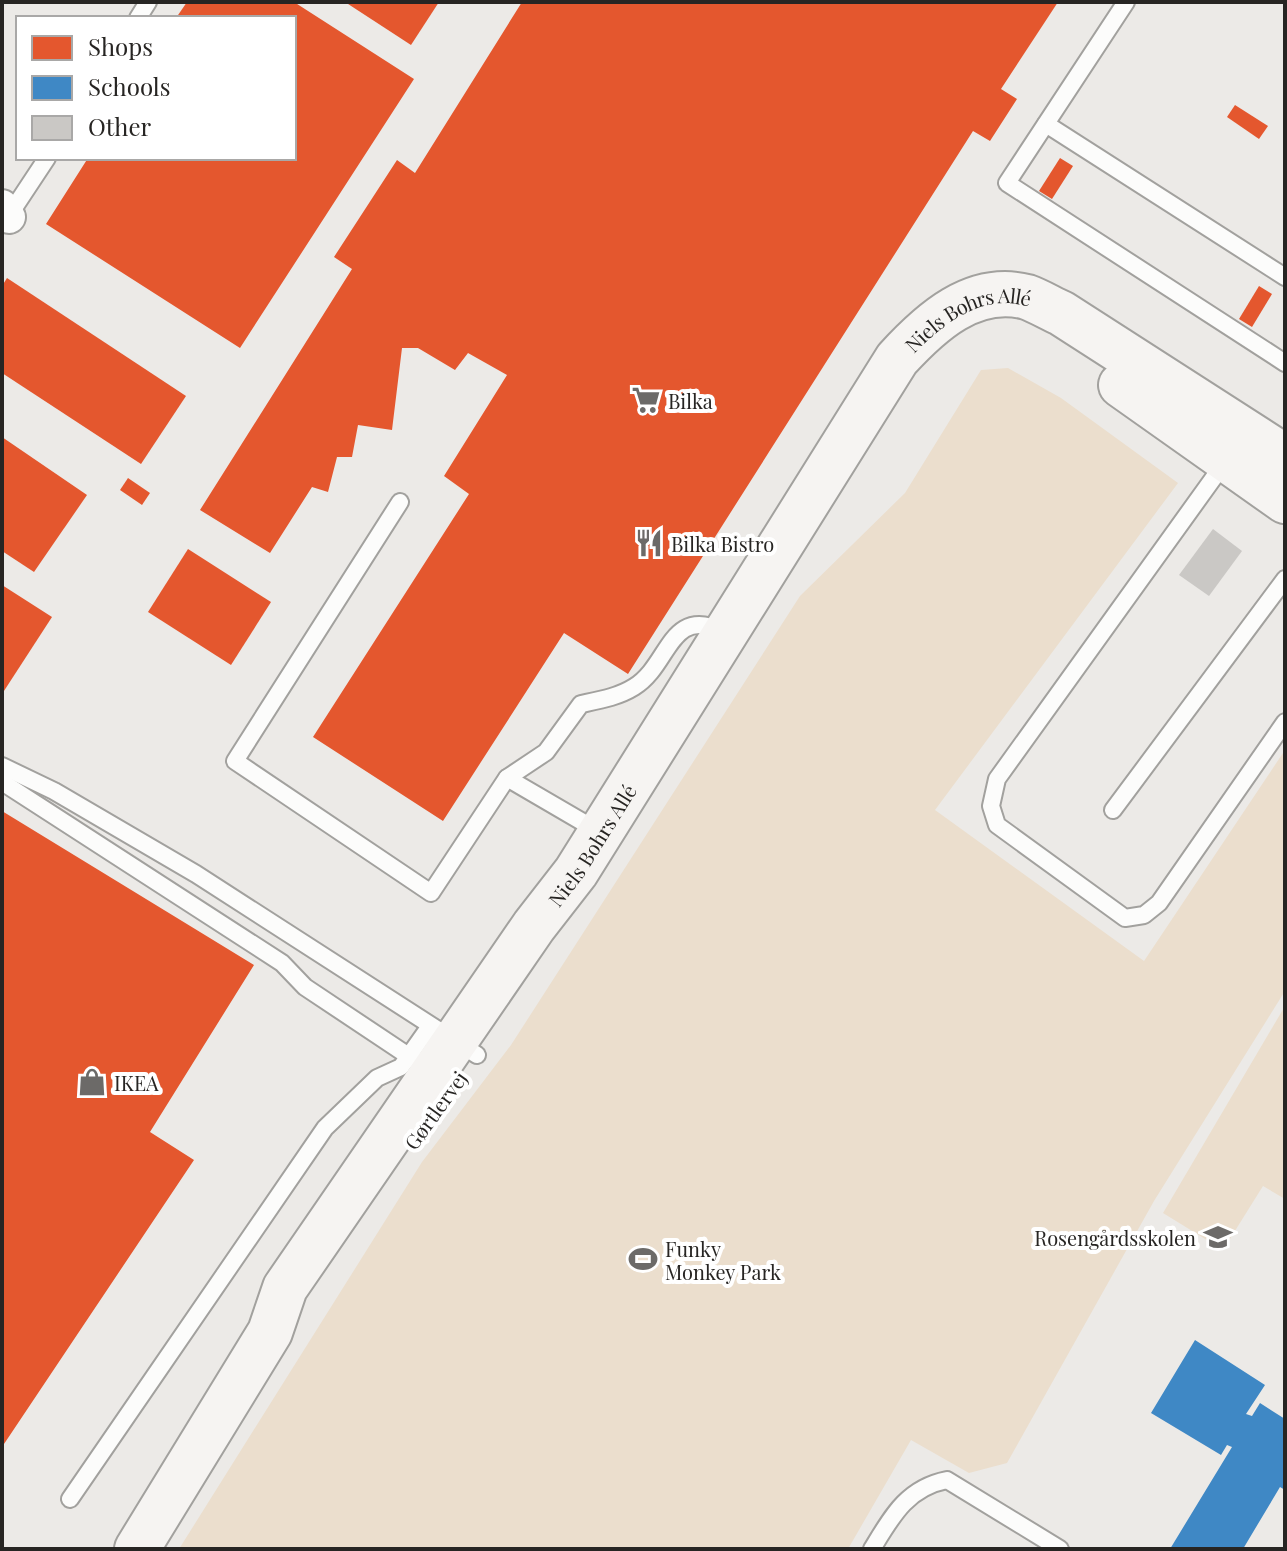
<svg xmlns="http://www.w3.org/2000/svg" width="1287" height="1551" font-family="'Playfair Display',serif">
	<style>
		.green { fill: #ebdecd }
		.shops { fill: #e4572e }
		.schools { fill: #3f88c5 }
		.building { fill: #cac8c5 }
		.lines { fill: none; stroke-linecap: round; stroke-linejoin: round }
		.lane-casing { stroke: #a2a19e; stroke-width: 20 }
		.street-casing { stroke: #a2a19e; stroke-width: 36 }
		.secondary-casing { stroke: #a2a19e; stroke-width: 48 }
		.lane { stroke: #fcfcfb; stroke-width: 16 }
		.street { stroke: #fcfcfb; stroke-width: 32 }
		.secondary { stroke: #f6f4f2; stroke-width: 44 }
		.labels { text-anchor: middle; dominant-baseline: central; stroke-width: 8; stroke-linejoin: round; paint-order: stroke }
		.street-label { font-size: 20px; fill: #272523; stroke: #fff }
		.poi-label { font-size: 20px; fill: #272523; stroke: #fff; text-anchor: start }
	</style>
	<rect width="100%" height="100%" fill="#eceae7"/>
	<!-- green -->
	<g class="green">
		<polygon points="1008,368 1061,398 1178,483 935,810 1144,961 1285,750 1285,991 1154,1201 1007,1463 969,1473 911,1440 848,1549 179,1549 422,1162 511,1045 800,596 905,493 981,370"/>
		<polygon points="1285,1006 1285,1199 1263,1186 1223,1250 1163,1213"/>
	</g>
	<!-- shops -->
	<g class="shops">
		<polygon points="187,2 294,2 414,79 240,348 46,224 88,158 294,158 294,18 176,18"/>
		<polygon points="345,2 439,2 411,45"/>
		<polygon points="522,2 1058,2 1001,89 1017,99 990,141 973,131 628,674 564,633 443,821 313,737 469,494 444,476 507,375 468,353 455,370 418,348 402,348 392,430 358,425 352,457 337,457 328,492 312,487 270,553 200,510 352,269 334,257 397,160 415,173"/>
		<polygon points="1235,105 1268,126 1259,139 1227,117"/>
		<polygon points="1060,158 1073,166 1052,199 1039,191"/>
		<polygon points="7,278 186,396 141,464 2,373 2,286"/>
		<polygon points="1259,286 1272,294 1252,327 1239,319"/>
		<polygon points="2,437 87,495 34,572 2,551"/>
		<polygon points="128,478 150,493 142,505 120,490"/>
		<polygon points="188,549 271,602 231,665 148,612"/>
		<polygon points="2,585 52,617 2,694"/>
		<polygon points="2,811 254,965 150,1132 194,1160 2,1447"/>
	</g>
	<!-- schools -->
	<polygon class="schools" points="1195,1340 1265,1385 1246,1414 1252,1416 1260,1403 1285,1419 1285,1490 1280,1487 1243,1549 1170,1549 1232,1447 1227,1445 1221,1455 1151,1413"/>
	<!-- building -->
	<polygon class="building" points="1213,529 1242,551 1209,596 1179,575"/>
	<g class="lines">
		<defs>
			<g id="lane">
				<polyline points="1126,2 1007,183 1285,363"/>
				<polyline points="138,18 148,2"/>
				<polyline points="1046,124 1285,277"/>
				<polyline points="6,220 47,158"/>
				<polyline points="1225,462 997,779 991,806 997,825 1125,918 1144,915 1159,903 1285,722"/>
				<polyline points="400,502 235,761 431,893 507,778 598,831"/>
				<polyline points="2,766 54,791 196,874 477,1055"/>
				<path d="M507,778l39,-26 35,-48c19,-4 37,-7 53,-17 36,-22 35,-81 88,-56"/>
				<polyline points="2,782 282,963 305,987 452,1085"/>
				<polyline points="1113,810 1285,579"/>
				<polyline points="70,1499 325,1128 377,1078 401,1067 430,1026"/>
				<path d="M872,1549c20,-33 35,-61 75,-69l113,69"/>
			</g>
			<polyline id="street" points="2,206 9,217"/>
			<g id="secondary">
				<polyline points="1121,385 1285,501"/>
				<path id="s1" d="M137,1549l133,-217 15,-44 249,-362 42,-54 321,-513c33,-36 76,-76 130,-62 11,4 23,11 34,16l224,144"/>
			</g>
		</defs>
		<!-- lane casing -->
		<use href="#lane" class="lane-casing"/>
		<!-- street casing -->
		<use href="#street" class="street-casing"/>
		<!-- secondary casing -->
		<use href="#secondary" class="secondary-casing"/>
		<!-- lane -->
		<use href="#lane" class="lane"/>
		<!-- street -->
		<use href="#street" class="street"/>
		<!-- secondary -->
		<use href="#secondary" class="secondary"/>
	</g>
	<!-- icons -->
	<defs>
		<symbol id="supermarket-bare" viewBox="-9 -9 18 18"><path d="M-6-5.5h2.5l.6 2H6L4.5 2H-2.5L-4.4-4H-6ZM-1.5 3.2a1.3 1.3 0 1 0 .1 0ZM3 3.2a1.3 1.3 0 1 0 .1 0Z" fill="#6c6a68" stroke="#fff" stroke-width="2.5" paint-order="stroke"/></symbol>
		<symbol id="restaurant-bare" viewBox="-9 -9 18 18"><path d="M-5-6h1v4h1v-4h1v4h1v-4h1v5L-1.5 .5V6h-2V.5L-5-1ZM5-6V6H3V1.5H1.5Q1.5-4 5-6Z" fill="#6c6a68" stroke="#fff" stroke-width="2.5" paint-order="stroke"/></symbol>
		<symbol id="shop-bare" viewBox="-9 -9 18 18"><path d="M-5-2.5h2.3a2.7 3.5 0 0 1 5.4 0H5L5.5 6h-11ZM-1.5-2.5h3a1.5 2.3 0 0 0-3 0Z" fill="#6c6a68" stroke="#fff" stroke-width="2.5" paint-order="stroke"/></symbol>
		<symbol id="school-bare" viewBox="-9 -9 18 18"><path d="M0-5L7-2L0 1L-7-2ZM-4 1L0 2.5L4 1V4Q0 6-4 4Z" fill="#6c6a68" stroke="#fff" stroke-width="2.5" paint-order="stroke"/></symbol>
		<symbol id="stadium-bare" viewBox="-9 -9 18 18"><path d="M0-5a6.5 5 0 1 0 0 10a6.5 5 0 1 0 0-10ZM-3.5-1.8h7v3.6h-7Z" fill="#6c6a68" stroke="#fff" stroke-width="2.5" paint-order="stroke"/></symbol>
	</defs>
	<g fill-rule="evenodd">
		<use href="#supermarket-bare" x="626" y="380" width="40" height="40"/>
		<use href="#restaurant-bare" x="629" y="523" width="40" height="40"/>
		<use href="#shop-bare" x="72" y="1062" width="40" height="40"/>
		<use href="#school-bare" x="1198" y="1217" width="40" height="40"/>
		<use href="#stadium-bare" x="623" y="1239" width="40" height="40"/>
	</g>
	<g class="labels">
		<!-- street labels -->
		<g class="street-label">
			<text stroke="none"><textPath href="#s1" startOffset="1500">Niels Bohrs Allé</textPath></text>
			<text stroke="none"><textPath href="#s1" startOffset="840">Niels Bohrs Allé</textPath></text>
			<text transform="translate(435 1110) rotate(-54)">Gørtlervej</text>
		</g>
		<!-- poi labels -->
		<g class="poi-label">
			<text x="668" y="400">Bilka</text>
			<text x="671" y="543">Bilka Bistro</text>
			<text x="114" y="1082">IKEA</text>
			<text x="1196" y="1237" text-anchor="end">Rosengårdsskolen</text>
			<text x="665" y="1248">Funky<tspan x="665" dy="23">Monkey Park</tspan></text>
		</g>
	</g>
	<!-- border -->
	<rect width="1287" height="1551" fill="none" stroke="#272523" stroke-width="8"/>
	<!-- legend -->
	<rect x="16" y="16" width="280" height="144" fill="#ffffff" stroke="#a9a8a7" stroke-width="2"/>
	<rect x="32" y="36" width="40" height="24" fill="#e4572e" stroke="#a9a8a7" stroke-width="2"/>
	<text x="88" y="56" font-size="24" fill="#272523">Shops</text>
	<rect x="32" y="76" width="40" height="24" fill="#3f88c5" stroke="#a9a8a7" stroke-width="2"/>
	<text x="88" y="96" font-size="24" fill="#272523">Schools</text>
	<rect x="32" y="116" width="40" height="24" fill="#cac8c5" stroke="#a9a8a7" stroke-width="2"/>
	<text x="88" y="136" font-size="24" fill="#272523">Other</text>
</svg>
